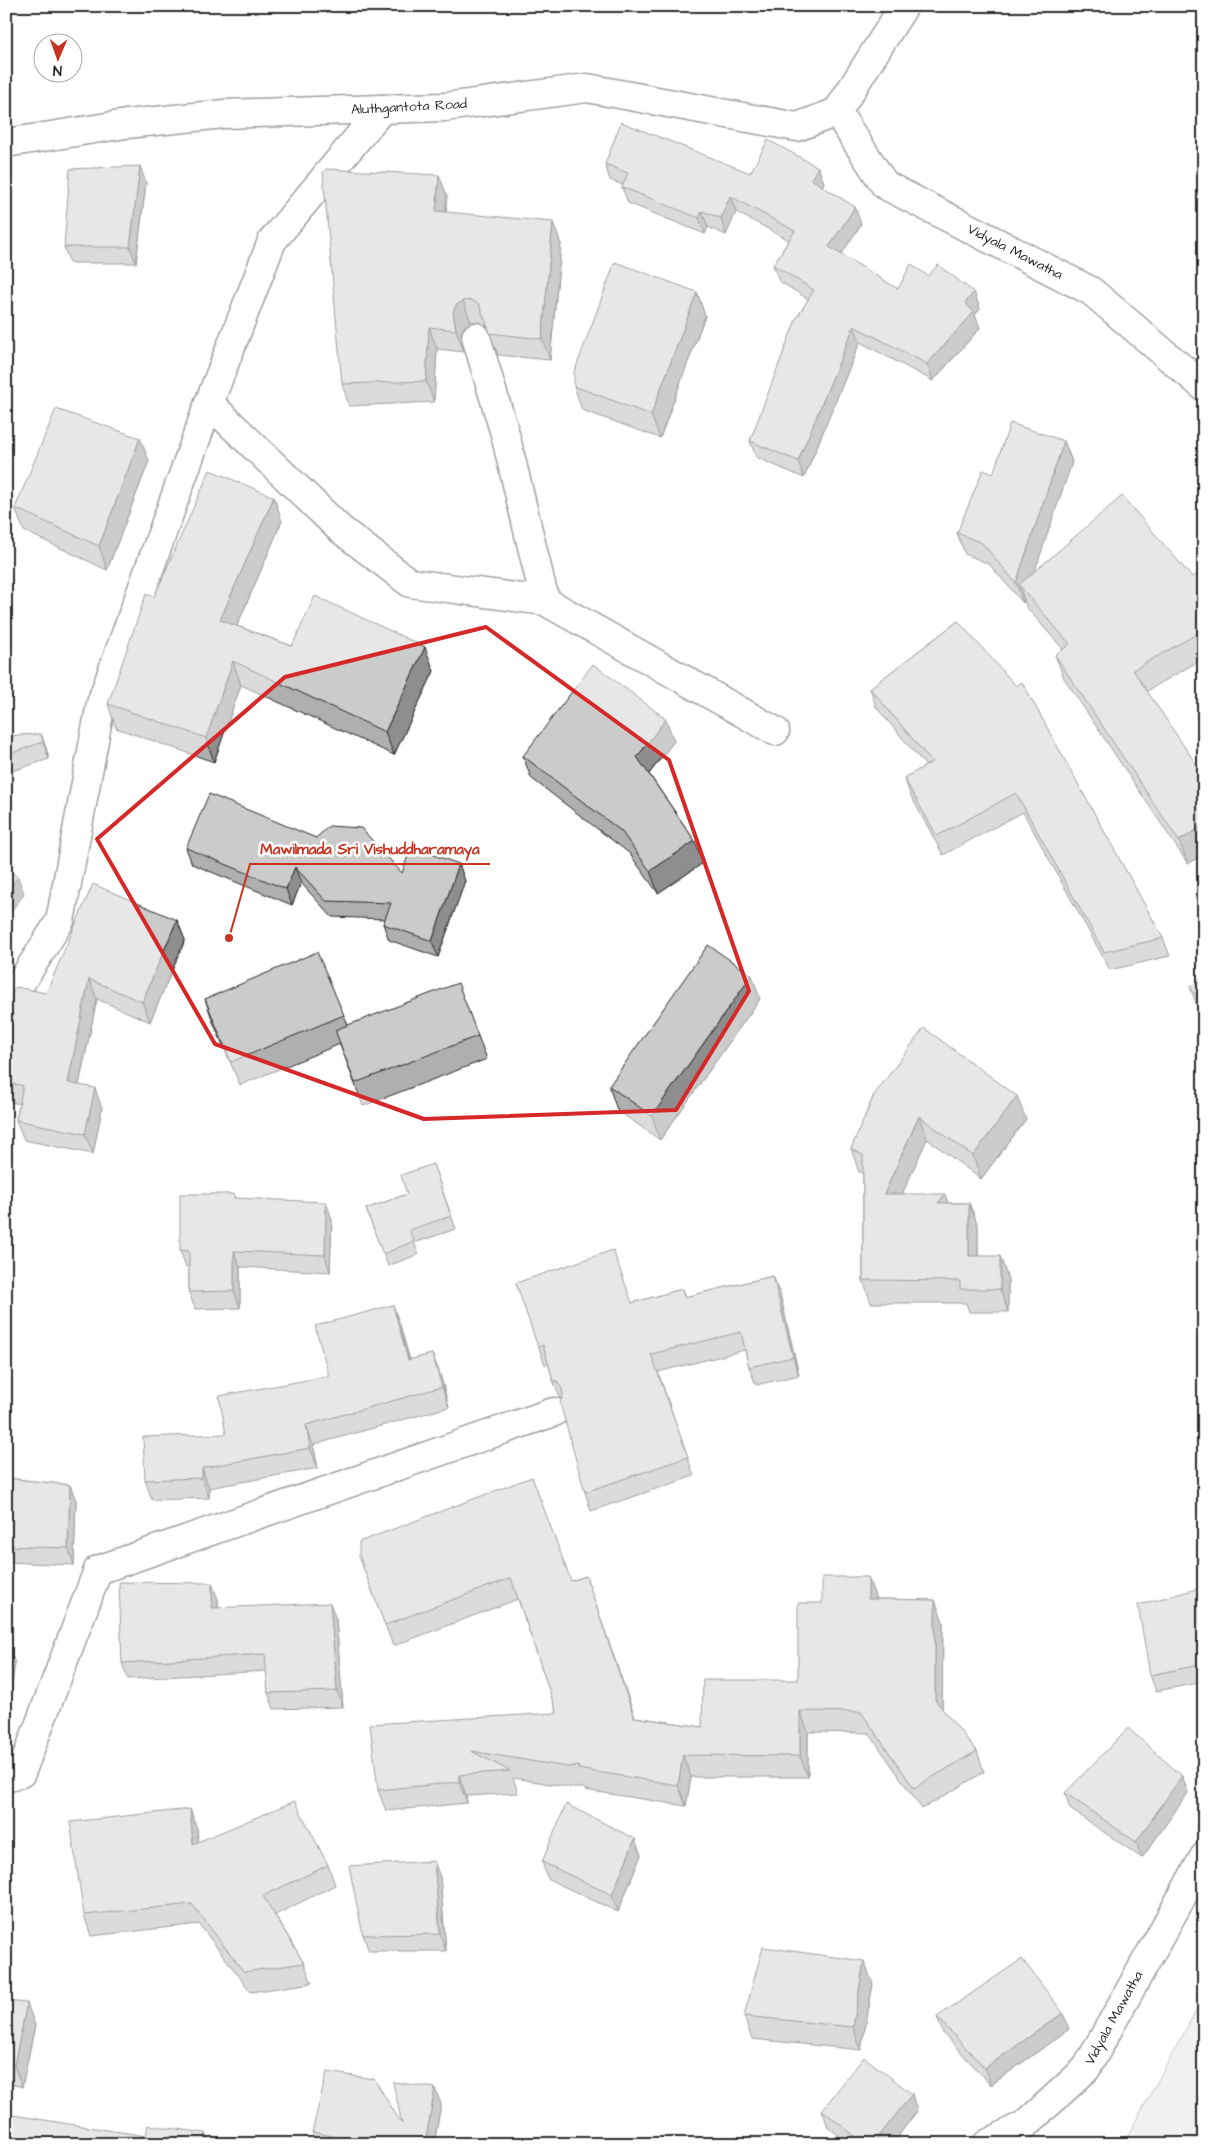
<svg xmlns="http://www.w3.org/2000/svg" width="1210" height="2150" font-family="'Architects Daughter',sans-serif">
	<style>
		.green { fill: #e0e0e0; stroke: #868686 }
		.lines { fill: none; stroke-linecap: round; stroke-linejoin: round }
		.minor-casing { stroke: #2b2b2b; stroke-width: 31 }
		.tertiary-casing { stroke: #2b2b2b; stroke-width: 31 }
		.minor { stroke: #fff; stroke-width: 28 }
		.tertiary { stroke: #fff; stroke-width: 28 }
		.wall { fill: #afafaf; stroke: #2b2b2b }
		.shaded-wall { fill: #8e8e8e; stroke: #2b2b2b }
		.building { fill: #cbcbcb; stroke: #2b2b2b }
		.marked { fill: none; stroke: #d62828; stroke-width: 4; stroke-linejoin: round }
		.labels { text-anchor: middle; dominant-baseline: central; stroke-width: 5; stroke-linejoin: round; paint-order: stroke }
		.street-label { font-size: 14px; fill: #2b2b2b; stroke: #fff }
		.leader { fill: none; stroke: #c8321e; stroke-width: 2 }
		.callout-dot { fill: #c8321e; stroke: #fff; stroke-width: 2 }
		.callout-label { font-size: 15px; text-anchor: middle; font-weight: bold; fill: #c8321e; stroke: #fff; stroke-width: 5; stroke-linejoin: round; paint-order: stroke }
	</style>
	<rect width="100%" height="100%" fill="#fff"/>
	<filter id="ink" filterUnits="userSpaceOnUse"><feTurbulence type="fractalNoise" baseFrequency=".02" numOctaves="2"/><feDisplacementMap in="SourceGraphic" scale="10" xChannelSelector="R" yChannelSelector="G"/><feConvolveMatrix kernelMatrix="1 2 1 2 8 2 1 2 1" color-interpolation-filters="sRGB"/></filter>
	<g filter="url(#ink)">
		<!-- green -->
		<polygon class="green" points="1204,1996 1204,2144 1123,2144"/>
		<g class="lines">
			<defs>
				<g id="minor">
					<polyline points="476,337 505,434 545,601"/>
					<polyline points="209,403 340,529 410,583 545,601 775,731"/>
					<polyline points="6,1006 60,921 101,703 209,403 272,241 382,109"/>
					<polyline points="6,1778 21,1773 98,1570 554,1412"/>
					<polyline points="987,2144 1026,2124 1086,2069 1204,1857"/>
				</g>
				<g id="tertiary">
					<polyline points="837,112 885,185 1091,291 1204,387"/>
					<polyline points="837,112 904,6"/>
					<polyline points="6,143 126,124 224,114 445,107 587,88 797,127 837,112"/>
				</g>
			</defs>
			<!-- minor casing -->
			<use href="#minor" class="minor-casing"/>
			<!-- tertiary casing -->
			<use href="#tertiary" class="tertiary-casing"/>
			<!-- minor -->
			<use href="#minor" class="minor"/>
			<!-- tertiary -->
			<use href="#tertiary" class="tertiary"/>
		</g>
		<!-- wall -->
		<g class="wall">
			<polygon points="605,164 750,173 818,167 824,183 822,186 861,224 841,255 898,289 928,276 974,292 980,309 975,315 980,328 933,381 860,342 804,478 756,457 750,441 808,299 779,281 773,265 789,240 736,212 726,235 708,227 705,234 628,203 622,187 623,185 610,180"/>
			<polygon points="439,175 447,196 446,212 561,244 550,360 498,355 487,326 479,322 471,322 464,327 461,334 464,352 437,349 434,402 349,406 342,384"/>
			<polygon points="146,183 136,263 70,263 64,247"/>
			<polygon points="697,292 705,316 660,438 582,410 574,386"/>
			<polygon points="1064,441 1072,462 1034,571 1192,577 1204,571 1204,658 1147,691 1188,864 1064,678 1055,655 1063,649 1027,608 1024,600 1023,603 989,564 965,554 957,533 993,474"/>
			<polygon points="149,461 107,570 24,531 15,508"/>
			<polygon points="282,521 237,626 292,646 434,671 394,755 241,685 214,762 116,728 108,704 154,597"/>
			<polygon points="958,621 1163,938 1170,956 1110,970 1023,812 943,855 911,796 904,778 926,766 876,707 870,688"/>
			<polygon points="41,734 47,751 49,759 6,773 6,736"/>
			<polygon points="674,741 649,774 695,841 703,863 658,893 629,853 531,778 523,756"/>
			<polygon points="316,838 402,873 459,864 465,881 438,957 389,940 383,924 385,919 332,917 301,883 292,905 192,864 186,848"/>
			<polygon points="177,920 185,940 150,1022 97,999 79,1085 102,1108 93,1154 24,1140 16,1120 20,1104 6,1101 6,1016"/>
			<polygon points="1204,977 1204,1014 1196,1003 1190,987"/>
			<polygon points="205,999 344,1015 348,1025 478,1036 487,1059 363,1106 340,1044 240,1085 213,1022"/>
			<polygon points="760,999 660,1140 617,1110 609,1086"/>
			<polygon points="874,1095 1026,1119 981,1179 927,1139 902,1194 948,1203 969,1203 978,1226 978,1256 1008,1279 1008,1312 969,1312 966,1303 871,1303 863,1280 863,1174 859,1172 851,1149"/>
			<polygon points="433,1164 456,1229 414,1243 419,1254 388,1266 366,1209 407,1194"/>
			<polygon points="234,1194 235,1198 332,1219 330,1272 240,1267 240,1308 195,1309 189,1292 189,1267 186,1267 180,1250"/>
			<polygon points="773,1276 780,1294 799,1375 756,1385 749,1367 745,1350 658,1372 694,1476 591,1511 585,1492 562,1399 560,1398 553,1380 548,1363 545,1365 516,1283 632,1303 682,1289 685,1297"/>
			<polygon points="400,1325 410,1360 432,1354 440,1374 449,1407 313,1445 318,1468 209,1488 209,1498 152,1500 145,1480 329,1376"/>
			<polygon points="6,1478 70,1485 76,1501 74,1565 6,1562"/>
			<polygon points="359,1556 571,1581 586,1576 635,1717 702,1727 798,1680 822,1603 876,1599 935,1600 943,1622 942,1709 977,1751 984,1772 922,1809 869,1733 808,1732 808,1777 691,1777 686,1806 585,1790 584,1788 575,1788 513,1778 518,1793 466,1796 467,1803 386,1811 378,1790 557,1713 518,1599 393,1646"/>
			<polygon points="1204,1587 1204,1682 1156,1691 1150,1675"/>
			<polygon points="218,1599 218,1608 336,1619 343,1707 274,1709 268,1693 267,1671 128,1679 122,1663"/>
			<polygon points="1182,1776 1188,1793 1142,1858 1070,1809 1065,1793"/>
			<polygon points="190,1809 197,1829 198,1842 328,1865 335,1885 275,1915 304,1963 312,1983 251,1992 199,1924 91,1936 84,1915"/>
			<polygon points="641,1855 618,1912 548,1879 542,1862"/>
			<polygon points="440,1877 446,1951 369,1951 363,1935"/>
			<polygon points="873,1984 861,2050 752,2039 744,2016"/>
			<polygon points="6,2001 35,2025 22,2087 6,2083"/>
			<polygon points="937,2017 1069,2029 991,2085 943,2033"/>
			<polygon points="441,2104 434,2144 316,2144 312,2132 402,2124"/>
			<polygon points="822,2110 917,2111 892,2144 850,2144 828,2127"/>
		</g>
		<!-- shaded-wall -->
		<g class="shaded-wall">
			<polygon points="140,166 146,183 136,263 130,247"/>
			<polygon points="818,167 824,183 817,196 811,179"/>
			<polygon points="439,175 447,196 444,232 436,211"/>
			<polygon points="730,196 736,212 726,235 721,218"/>
			<polygon points="855,207 861,224 835,264 829,247"/>
			<polygon points="702,211 708,227 705,234 699,218"/>
			<polygon points="553,222 561,244 550,360 542,339"/>
			<polygon points="697,292 705,316 660,438 651,415"/>
			<polygon points="974,292 980,309 975,315 980,328 933,381 927,364 965,303"/>
			<polygon points="463,301 471,322 464,327 461,334 464,352 456,330 453,312 456,305"/>
			<polygon points="854,326 860,342 804,478 798,461"/>
			<polygon points="429,327 437,349 434,402 426,381"/>
			<polygon points="140,438 149,461 107,570 99,546"/>
			<polygon points="1064,441 1072,462 1027,594 1019,585 1024,600 1023,603 1016,583"/>
			<polygon points="274,497 282,521 229,644 220,620"/>
			<polygon points="425,647 434,671 394,755 385,732"/>
			<polygon points="233,661 241,685 214,762 206,738"/>
			<polygon points="666,719 674,741 645,779 637,757"/>
			<polygon points="41,734 47,751 49,759 43,742"/>
			<polygon points="1204,825 1204,854 1188,864 1179,841"/>
			<polygon points="695,841 703,863 658,893 650,871"/>
			<polygon points="459,864 465,881 438,957 432,941"/>
			<polygon points="295,867 301,883 292,905 286,889"/>
			<polygon points="18,877 24,894 6,918 6,893"/>
			<polygon points="177,920 185,940 150,1022 142,1002"/>
			<polygon points="752,975 760,999 660,1140 652,1116"/>
			<polygon points="89,979 97,999 75,1103 68,1083"/>
			<polygon points="95,1088 102,1108 93,1154 85,1134"/>
			<polygon points="1017,1096 1026,1119 981,1179 973,1156"/>
			<polygon points="919,1116 927,1139 892,1217 884,1194"/>
			<polygon points="945,1194 953,1217 938,1203"/>
			<polygon points="326,1202 332,1219 330,1272 325,1255"/>
			<polygon points="969,1203 978,1226 978,1279 969,1256"/>
			<polygon points="234,1251 240,1267 240,1308 234,1291"/>
			<polygon points="1000,1256 1008,1279 1008,1312 1000,1289"/>
			<polygon points="773,1276 780,1294 799,1375 793,1357"/>
			<polygon points="393,1305 400,1325 415,1380 408,1360"/>
			<polygon points="432,1354 440,1374 449,1407 442,1387"/>
			<polygon points="306,1425 313,1445 318,1468 310,1448"/>
			<polygon points="202,1468 209,1488 209,1498 202,1478"/>
			<polygon points="70,1485 76,1501 74,1565 68,1548"/>
			<polygon points="868,1577 876,1599 876,1621 868,1599"/>
			<polygon points="212,1583 218,1599 217,1624 212,1608"/>
			<polygon points="935,1600 943,1622 942,1721 935,1700"/>
			<polygon points="330,1603 336,1619 343,1707 337,1691"/>
			<polygon points="9,1647 15,1664 6,1731 6,1670"/>
			<polygon points="800,1711 808,1732 808,1777 800,1756"/>
			<polygon points="683,1755 691,1777 686,1806 678,1785"/>
			<polygon points="459,1775 466,1796 467,1803 459,1782"/>
			<polygon points="1182,1776 1188,1793 1142,1858 1136,1842"/>
			<polygon points="190,1809 197,1829 200,1864 193,1844"/>
			<polygon points="635,1839 641,1855 618,1912 612,1895"/>
			<polygon points="434,1861 440,1877 446,1951 440,1934"/>
			<polygon points="864,1961 873,1984 861,2050 853,2027"/>
			<polygon points="27,2003 35,2025 22,2087 14,2065"/>
			<polygon points="1063,2013 1069,2029 991,2085 985,2068"/>
			<polygon points="435,2088 441,2104 434,2144 425,2144"/>
			<polygon points="912,2094 917,2111 892,2144 873,2144"/>
			<polygon points="206,2133 210,2144 205,2144"/>
		</g>
		<!-- building -->
		<g class="building">
			<polygon points="621,122 750,173 768,140 818,167 811,179 855,207 829,247 898,289 911,264 928,276 938,265 974,292 965,303 974,312 927,364 854,326 798,461 750,441 796,319 814,290 773,265 795,231 730,196 721,218 702,211 699,218 622,187 628,173 605,164"/>
			<polygon points="140,166 130,247 64,247 70,169"/>
			<polygon points="326,169 439,175 436,211 553,222 542,339 490,333 479,304 471,300 463,301 456,305 453,312 456,330 429,327 426,381 342,384 323,173"/>
			<polygon points="615,262 697,292 651,415 574,386 574,373"/>
			<polygon points="56,409 140,438 99,546 15,508"/>
			<polygon points="1010,423 1064,441 1016,583 982,543 957,533 983,470 993,474"/>
			<polygon points="210,470 274,497 220,620 292,646 315,596 425,647 385,732 233,661 206,738 108,704 146,594 154,597"/>
			<polygon points="1122,496 1192,577 1204,571 1204,630 1133,670 1204,776 1204,825 1179,841 1055,655 1070,644 1019,585"/>
			<polygon points="958,621 1016,686 1022,682 1163,938 1104,952 1016,793 937,836 904,778 932,762 870,688"/>
			<polygon points="593,664 666,719 637,757 695,841 650,871 621,831 523,756"/>
			<polygon points="41,734 43,742 6,755 6,736"/>
			<polygon points="209,794 316,838 329,826 361,828 402,873 411,847 459,864 432,941 383,924 391,903 326,901 295,867 286,889 186,848"/>
			<polygon points="6,869 18,877 6,893"/>
			<polygon points="93,884 177,920 142,1002 89,979 68,1083 95,1088 85,1134 16,1120 23,1086 6,1082 6,1016 10,996 16,987 46,993"/>
			<polygon points="708,945 752,975 652,1116 609,1086"/>
			<polygon points="317,952 344,1015 231,1062 205,999"/>
			<polygon points="1204,977 1204,1005 1190,987"/>
			<polygon points="458,983 478,1036 355,1083 335,1030"/>
			<polygon points="924,1028 1017,1096 973,1156 919,1116 884,1194 945,1194 938,1203 969,1203 969,1256 1000,1256 1000,1289 960,1289 960,1281 863,1280 863,1155 851,1149 874,1095"/>
			<polygon points="433,1164 451,1216 409,1230 414,1241 383,1254 366,1209 407,1194 401,1175"/>
			<polygon points="180,1194 234,1194 234,1198 326,1202 325,1255 234,1251 234,1291 189,1292 189,1251 180,1250"/>
			<polygon points="613,1250 632,1303 682,1289 684,1297 773,1276 793,1357 749,1367 741,1332 651,1354 688,1457 585,1492 560,1403 563,1396 562,1389 558,1382 553,1380 543,1345 538,1347 516,1283"/>
			<polygon points="393,1305 408,1360 432,1354 442,1387 306,1425 310,1448 202,1468 202,1478 145,1480 143,1437 226,1434 219,1396 329,1376 315,1326"/>
			<polygon points="532,1477 571,1581 586,1576 634,1717 702,1727 703,1680 798,1680 798,1603 822,1603 822,1577 868,1577 868,1599 935,1600 935,1700 977,1751 914,1788 861,1712 800,1711 800,1756 683,1755 678,1785 578,1769 579,1766 567,1767 471,1751 510,1771 459,1775 459,1782 378,1790 370,1724 557,1713 511,1578 385,1625 359,1556 359,1542"/>
			<polygon points="6,1478 70,1485 68,1548 6,1546"/>
			<polygon points="119,1582 212,1583 212,1608 330,1603 337,1691 268,1693 265,1654 122,1663"/>
			<polygon points="1204,1587 1204,1664 1150,1675 1138,1605"/>
			<polygon points="6,1647 9,1647 6,1670"/>
			<polygon points="1128,1728 1182,1776 1136,1842 1065,1793"/>
			<polygon points="295,1801 328,1865 263,1896 304,1963 244,1972 192,1904 84,1915 70,1822 190,1809 193,1844"/>
			<polygon points="566,1804 635,1839 612,1895 542,1862"/>
			<polygon points="434,1861 440,1934 363,1935 349,1866"/>
			<polygon points="763,1947 864,1961 853,2027 744,2016"/>
			<polygon points="1022,1959 1063,2013 985,2068 937,2017"/>
			<polygon points="6,2001 27,2003 14,2065 6,2063"/>
			<polygon points="864,2057 912,2094 873,2144 865,2144 822,2110"/>
			<polygon points="327,2072 374,2079 402,2124 393,2082 435,2088 425,2144 375,2144 312,2132"/>
			<polygon points="6,2114 146,2136 148,2125 206,2133 205,2144 6,2144"/>
			<polygon points="642,2141 647,2144 638,2144"/>
		</g>
	</g>
	<!-- marked area -->
	<path d="M0 0H1210V2150H0ZM486,627l183,133 80,231 -73,119 -252,9 -209,-75 -118,-205 188,-162z" fill="#fff" fill-opacity=".55" fill-rule="evenodd"/>
	<path class="marked" d="M486,627l183,133 80,231 -73,119 -252,9 -209,-75 -118,-205 188,-162z"/>
	<g class="labels">
		<!-- street labels -->
		<g class="street-label">
			<text transform="translate(409 107) rotate(-3)">Aluthgantota Road</text>
			<text transform="translate(1015 252) rotate(27)">Vidyala Mawatha</text>
			<text transform="translate(1114 2018) rotate(-61)">Vidyala Mawatha</text>
		</g>
	</g>
	<!-- callouts -->
	<path class="leader" d="M229 938L250 864H490"/>
	<circle class="callout-dot" cx="229" cy="938" r="5"/>
	<g class="callout-label">
		<text x="370" y="854">Mawilmada Sri Vishuddharamaya</text>
	</g>
	<!-- margin -->
	<rect width="1210" height="2150" fill="none" stroke="#fff" stroke-width="25"/>
	<rect x="12" y="12" width="1185" height="2125" fill="none" stroke="#2b2b2b" stroke-width="2" filter="url(#ink)"/>
	<!-- north arrow -->
	<g transform="translate(58 58) rotate(182)"><circle r="24" fill="#ffffff" stroke="#aaaaaa"/>
	<path d="M0-4L9 19L0 12L-9 19Z" fill="#c8321e"/>
	<text y="-8" font-size="14" font-weight="bold" text-anchor="middle" fill="#2b2b2b">N</text>
	</g>
</svg>
